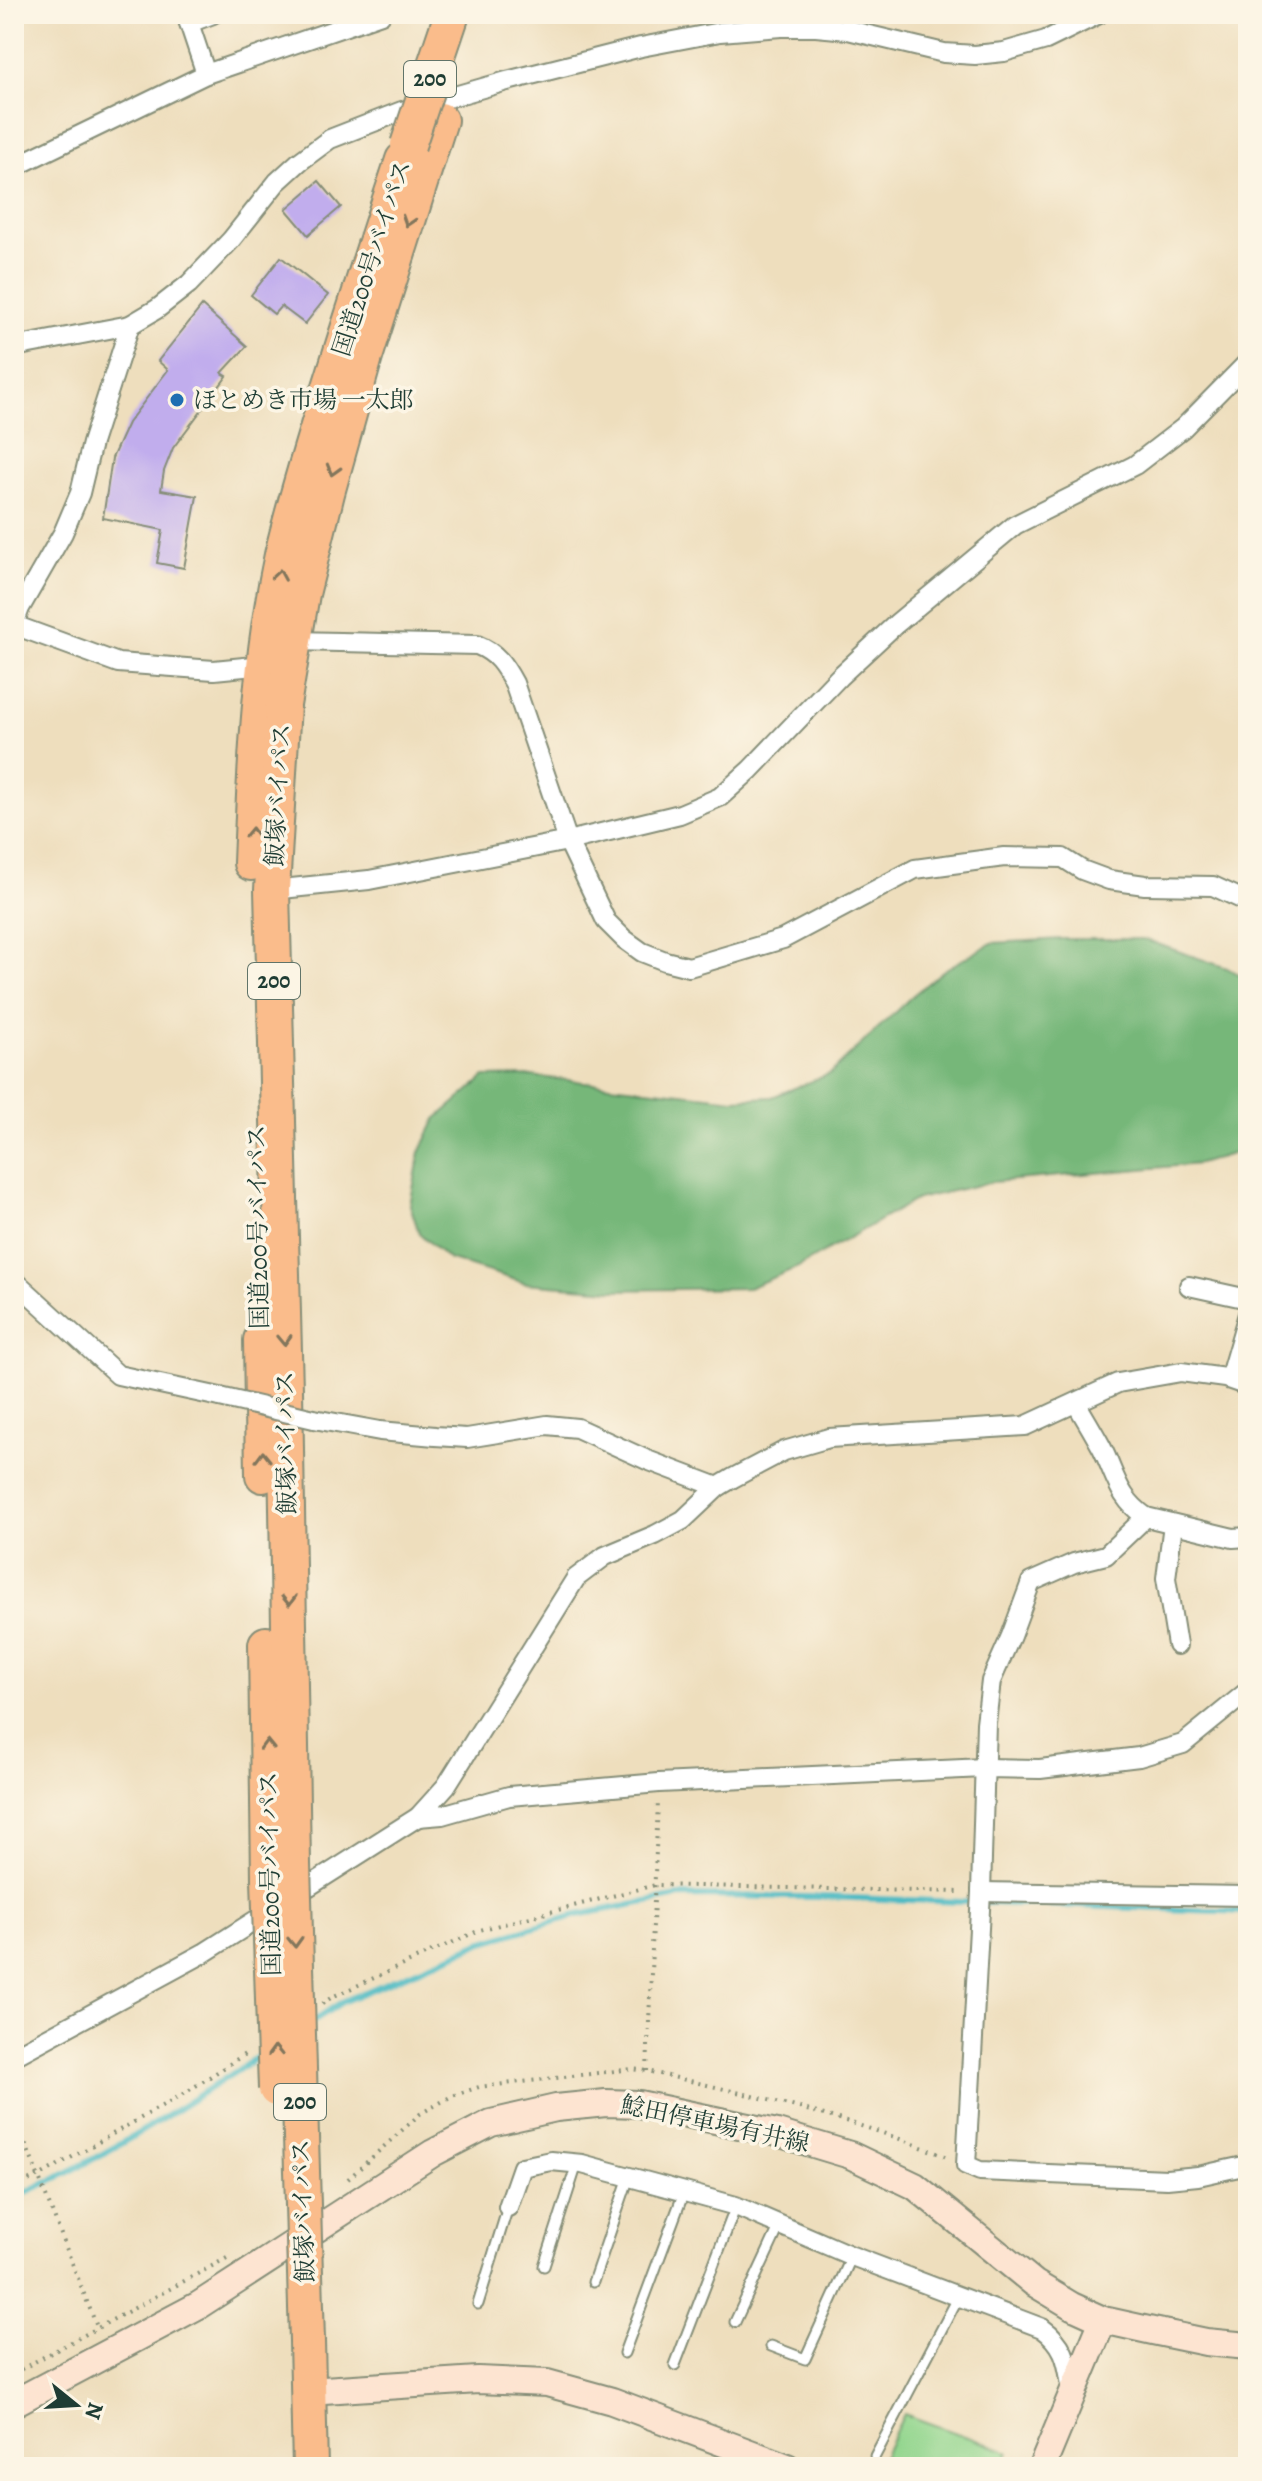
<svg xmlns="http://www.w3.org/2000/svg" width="1262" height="2481" font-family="Alegreya,'Noto Serif JP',serif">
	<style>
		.green { fill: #93d68e; stroke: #598a61; stroke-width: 2 }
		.forest { fill: #76b779; stroke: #4a7a56; stroke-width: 2 }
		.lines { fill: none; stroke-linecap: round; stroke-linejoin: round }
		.stream { stroke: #4bbac3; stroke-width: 6 }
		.building { fill: #c1aded }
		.lane-casing { stroke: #868e78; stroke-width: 13 }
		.street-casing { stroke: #868e78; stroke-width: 22 }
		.secondary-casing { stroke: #868e78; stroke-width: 30 }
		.highway-casing { stroke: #868e78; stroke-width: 38 }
		.path { stroke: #868e78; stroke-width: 4; stroke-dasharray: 2 6; stroke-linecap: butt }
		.lane { stroke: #fff; stroke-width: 9 }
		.street { stroke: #fff; stroke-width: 18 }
		.secondary { stroke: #fde4d1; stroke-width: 26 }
		.highway { stroke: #fabc8b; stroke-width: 34 }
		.street-bridge-casing { stroke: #868e78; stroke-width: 22; stroke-linecap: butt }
		.highway-bridge-casing { stroke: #868e78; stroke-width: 38; stroke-linecap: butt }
		.street-bridge { stroke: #fff; stroke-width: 18 }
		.highway-bridge { stroke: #fabc8b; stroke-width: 34 }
		.oneway { stroke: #82765b }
		.poi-dot { fill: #1f6fb2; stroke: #fcf5e5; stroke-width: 3 }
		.labels { text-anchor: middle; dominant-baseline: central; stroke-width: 7; stroke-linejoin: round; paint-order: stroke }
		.shield { fill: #fcf5e5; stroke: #617469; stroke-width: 2 }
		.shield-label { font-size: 22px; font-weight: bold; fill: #1f3d34 }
		.street-label { font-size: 24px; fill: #1f3d34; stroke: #fcf5e5 }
		.poi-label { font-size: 24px; fill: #1f3d34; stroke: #fcf5e5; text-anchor: start }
	</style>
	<rect width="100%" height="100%" fill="#fcf5e5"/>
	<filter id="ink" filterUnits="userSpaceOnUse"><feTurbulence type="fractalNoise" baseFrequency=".0125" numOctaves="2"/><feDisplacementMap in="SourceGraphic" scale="16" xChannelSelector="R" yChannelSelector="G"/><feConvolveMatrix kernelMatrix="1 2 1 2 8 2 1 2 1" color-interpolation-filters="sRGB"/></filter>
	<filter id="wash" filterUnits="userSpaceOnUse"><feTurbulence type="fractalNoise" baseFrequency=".006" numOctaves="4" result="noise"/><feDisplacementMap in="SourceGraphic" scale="32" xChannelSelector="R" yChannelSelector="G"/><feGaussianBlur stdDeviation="1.8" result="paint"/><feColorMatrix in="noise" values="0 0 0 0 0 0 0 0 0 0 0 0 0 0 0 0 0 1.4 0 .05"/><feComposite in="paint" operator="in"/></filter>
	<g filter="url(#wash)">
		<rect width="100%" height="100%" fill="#eedebd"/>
		<!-- green -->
		<polygon class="green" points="904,2414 1009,2452 1003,2467 878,2467"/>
		<!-- forest -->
		<polygon class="forest" points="1062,939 1143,939 1227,968 1248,980 1248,1149 1199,1164 992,1182 917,1199 798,1267 748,1288 612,1290 525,1283 448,1259 419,1233 410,1205 420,1152 436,1119 485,1077 531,1076 734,1099 772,1097 830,1074 912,996 944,970 992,943"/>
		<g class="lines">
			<!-- stream -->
			<g class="stream">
				<polyline points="310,2023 342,2002 483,1942 577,1915 679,1896 824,1897 1248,1912"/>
				<path d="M14,2197c86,-35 172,-93 250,-144"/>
			</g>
		</g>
		<g id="blocks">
			<!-- building -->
			<g class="building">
				<polygon points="319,181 341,207 308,235 286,209"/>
				<polygon points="281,257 328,295 305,324 281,306 274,314 251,295"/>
				<polygon points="202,306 247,346 222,373 227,376 173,448 164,471 161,490 197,496 184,568 157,563 163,530 103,518 112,458 128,423 168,370 158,361"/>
			</g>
		</g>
	</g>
	<g filter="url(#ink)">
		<use href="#blocks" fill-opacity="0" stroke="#868e78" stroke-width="2"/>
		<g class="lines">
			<defs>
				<g id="lane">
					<polyline points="544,2266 577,2164"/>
					<polyline points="593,2282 629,2177"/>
					<polyline points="478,2304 508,2207"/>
					<polyline points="735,2322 780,2225"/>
					<polyline points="771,2346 805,2359 852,2256"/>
					<polyline points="624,2353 684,2192"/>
					<polyline points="675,2365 736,2206"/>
					<polyline points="875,2456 959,2296"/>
				</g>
				<g id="street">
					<polyline points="186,14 206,74"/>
					<polyline points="189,23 213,14"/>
					<polyline points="14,167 206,74 381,14"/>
					<polyline points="14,347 130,325 157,309 189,284 231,240 277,182 299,162 330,139 402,111 507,81 641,47 720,32 781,27 816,27 848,30 944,53 975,55 1004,52 1046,40 1099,14"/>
					<polyline points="14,624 20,608 63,533 80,493 92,443 130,325"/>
					<polyline points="14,625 118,663 214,670 264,665 268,661"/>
					<path d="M288,645l6,-4 183,4c20,8 27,20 37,38l54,158 38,80 18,18 18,13 23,9 24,6 94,-28 132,-70 89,-12 59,1 19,12 27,10 36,5 68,1 35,16"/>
					<polyline points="272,890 369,880 568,841 680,814 720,797 750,770 839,677 896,624 1015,525 1135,465 1183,428 1248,362"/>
					<polyline points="14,1280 118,1375 220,1397"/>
					<polyline points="1189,1286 1248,1299"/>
					<polyline points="1229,1379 1248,1314"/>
					<path d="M1076,1403c9,15 18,30 26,45 14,28 16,50 44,69"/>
					<polyline points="314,1419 380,1431 435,1436 467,1438 547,1425 577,1428 647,1460 718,1487"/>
					<polyline points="1173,1524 1166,1578 1177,1645"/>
					<polyline points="1248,1537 1233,1538 1146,1517 1106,1555 1074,1563 1031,1582 1011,1636 991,1681 986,1723 981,1892 966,2165 980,2171 1167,2179 1198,2176 1248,2165"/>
					<polyline points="418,1817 442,1815 509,1796 659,1783 984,1768 1040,1769 1139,1757 1183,1744 1248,1691"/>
					<polyline points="981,1892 1248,1896"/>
					<polyline points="14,2056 204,1953 418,1817 446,1786 576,1578 605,1556 655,1535 683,1520 718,1487 733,1478 784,1451 829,1438 1025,1426 1118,1383 1181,1372 1225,1378 1248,1386"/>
					<path d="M508,2207l14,-40 29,-6 31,3 154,42 116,50 190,72c25,18 25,35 30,63"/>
				</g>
				<g id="secondary">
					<polyline points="308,2391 478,2380 547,2383 612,2401 787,2467"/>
					<polyline points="14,2403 199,2305 433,2153 491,2123 556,2108 606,2103 639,2104 777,2133 850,2155 915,2186 1034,2283 1072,2306 1103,2320 1153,2331 1206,2342 1248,2346"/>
					<polyline points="1042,2467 1103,2320"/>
				</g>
				<g id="highway">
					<path d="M251,863c4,-103 9,-207 31,-308 12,-51 28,-102 43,-152 25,-81 51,-162 78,-243"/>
					<polyline points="261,1340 263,1475"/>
					<polyline points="266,1644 269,1879"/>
					<polyline points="293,1864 285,1390 272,890 283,705 302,594 327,493 365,357 440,120"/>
					<polyline points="307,2341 310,2467"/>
				</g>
			</defs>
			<!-- lane casing -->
			<use href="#lane" class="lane-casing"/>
			<!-- street casing -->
			<use href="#street" class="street-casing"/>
			<!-- secondary casing -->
			<use href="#secondary" class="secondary-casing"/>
			<!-- highway casing -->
			<use href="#highway" class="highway-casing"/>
			<!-- path -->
			<g class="path">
				<polyline points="322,2004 332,1997 480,1930 655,1885 963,1892"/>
				<polyline points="647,2071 658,1801"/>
				<polyline points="14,2114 97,2327"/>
				<path d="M348,2179l72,-65 32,-18 27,-9 153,-18 15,2c103,24 204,46 302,87"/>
				<polyline points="14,2187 39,2176 188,2091 248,2052"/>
				<polyline points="14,2373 227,2258"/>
			</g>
			<!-- lane -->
			<use href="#lane" class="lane"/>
			<!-- street -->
			<use href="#street" class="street"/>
			<!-- secondary -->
			<use href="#secondary" class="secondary"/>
			<!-- highway -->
			<use href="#highway" class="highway"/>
			<defs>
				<polyline id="street-bridge" points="220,1397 314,1419"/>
				<g id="highway-bridge">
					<polyline points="408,145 452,14"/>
					<polyline points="293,1864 307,2341"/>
					<polyline points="269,1879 276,2089"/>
				</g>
			</defs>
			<!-- street-bridge casing -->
			<use href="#street-bridge" class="street-bridge-casing"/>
			<!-- highway-bridge casing -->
			<use href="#highway-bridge" class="highway-bridge-casing"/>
			<!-- street-bridge -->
			<use href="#street-bridge" class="street-bridge"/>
			<!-- highway-bridge -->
			<use href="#highway-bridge" class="highway-bridge"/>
		</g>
		<!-- one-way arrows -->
		<defs><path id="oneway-chevron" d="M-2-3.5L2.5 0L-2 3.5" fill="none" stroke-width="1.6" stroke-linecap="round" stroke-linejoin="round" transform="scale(2)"/></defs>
		<g class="oneway">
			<use href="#oneway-chevron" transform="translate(408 221) rotate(108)"/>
			<use href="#oneway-chevron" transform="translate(333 470) rotate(106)"/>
			<use href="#oneway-chevron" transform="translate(279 575) rotate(-81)"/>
			<use href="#oneway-chevron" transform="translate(252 833) rotate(-88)"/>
			<use href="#oneway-chevron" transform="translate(284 1340) rotate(88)"/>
			<use href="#oneway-chevron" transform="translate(263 1457) rotate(-91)"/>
			<use href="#oneway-chevron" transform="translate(289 1600) rotate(89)"/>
			<use href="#oneway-chevron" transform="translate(267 1745) rotate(-91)"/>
			<use href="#oneway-chevron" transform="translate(295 1942) rotate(88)"/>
			<use href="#oneway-chevron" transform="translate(275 2051) rotate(-92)"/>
		</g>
	</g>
	<!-- markers -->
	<circle class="poi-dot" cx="177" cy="400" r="8"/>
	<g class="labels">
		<!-- shield labels -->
		<g class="shield">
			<rect x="404" y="61" width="52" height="36" rx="6"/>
			<rect x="248" y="963" width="52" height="36" rx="6"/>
			<rect x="274" y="2084" width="52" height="36" rx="6"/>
		</g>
		<g class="shield-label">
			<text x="430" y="79">200</text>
			<text x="274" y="981">200</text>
			<text x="300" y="2102">200</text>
		</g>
		<!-- street labels -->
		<g class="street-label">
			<text transform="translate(372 258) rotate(-72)">国道200号バイパス</text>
			<text transform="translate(278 795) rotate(-87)">飯塚バイパス</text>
			<text transform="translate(258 1227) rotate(-91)">国道200号バイパス</text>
			<text transform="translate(286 1443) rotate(-91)">飯塚バイパス</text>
			<text transform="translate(270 1874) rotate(-91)">国道200号バイパス</text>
			<text transform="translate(715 2124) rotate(12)">鯰田停車場有井線</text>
			<text transform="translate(303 2211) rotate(-92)">飯塚バイパス</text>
		</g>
		<!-- poi labels -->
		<g class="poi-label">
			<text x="193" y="400">ほとめき市場 一太郎</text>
		</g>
	</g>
	<!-- margin -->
	<rect width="1262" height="2481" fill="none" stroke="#fcf5e5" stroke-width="48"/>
	<!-- north arrow -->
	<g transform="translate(76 2405) rotate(108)" stroke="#fcf5e5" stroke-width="6" paint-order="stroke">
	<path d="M0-6L14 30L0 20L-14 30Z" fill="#1f3d34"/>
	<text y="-12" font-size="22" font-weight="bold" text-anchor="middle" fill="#1f3d34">N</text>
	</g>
</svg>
